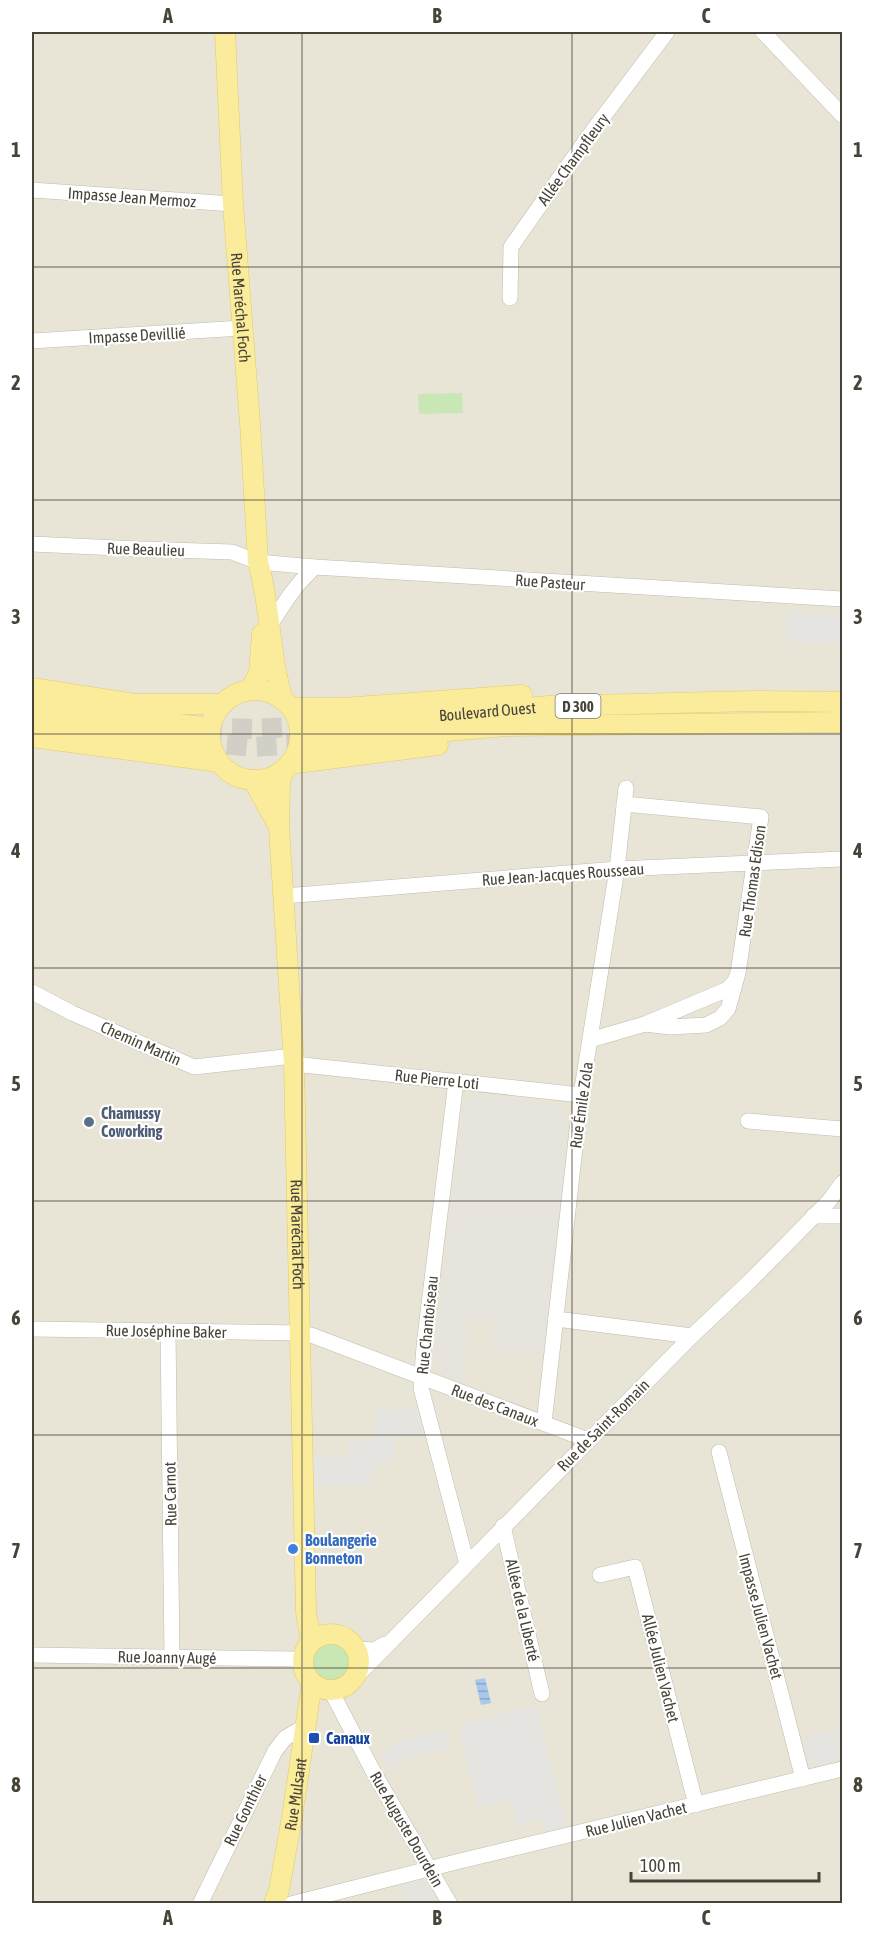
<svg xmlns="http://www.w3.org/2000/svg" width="874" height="1935" font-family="'Asap Condensed',sans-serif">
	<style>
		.residential { fill: #e8e5d7 }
		.industrial { fill: #e7e4de }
		.grass { fill: #c9e7b4 }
		.parking { fill: #e6e4e1 }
		.water { fill: url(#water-rules) }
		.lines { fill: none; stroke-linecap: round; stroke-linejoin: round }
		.major-tunnel { stroke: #d2cfc6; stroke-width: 20; stroke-dasharray: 20 10; stroke-linecap: butt }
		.minor-casing { stroke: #bfbbac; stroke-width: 16 }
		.major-casing { stroke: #e0cc6b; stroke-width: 21 }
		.minor { stroke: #fff; stroke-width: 15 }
		.major { stroke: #fbec9c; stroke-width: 20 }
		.grid { fill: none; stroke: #484338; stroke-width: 1.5; stroke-opacity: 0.55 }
		.service-dot { fill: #5c6f8a; stroke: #fff; stroke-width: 2 }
		.shop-dot { fill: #3f7fe0; stroke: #fff; stroke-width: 2 }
		.transit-dot { fill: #1a4fb4; stroke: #fff; stroke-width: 2 }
		.labels { text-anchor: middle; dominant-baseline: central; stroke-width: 4.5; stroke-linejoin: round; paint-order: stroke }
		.shield { fill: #fff; stroke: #7f7b74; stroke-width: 1.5 }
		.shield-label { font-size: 15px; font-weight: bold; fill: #484338 }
		.street-label { font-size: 16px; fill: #484338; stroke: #fff }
		.service-label { font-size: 16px; font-weight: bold; fill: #4e5e75; stroke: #fff; text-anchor: start }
		.shop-label { font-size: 16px; font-weight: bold; fill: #366cbe; stroke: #fff; text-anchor: start }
		.transit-label { font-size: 16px; font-weight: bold; fill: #164399; stroke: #fff; text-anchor: start }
		.neatline { fill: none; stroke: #484338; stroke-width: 2 }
		.grid-label { font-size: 20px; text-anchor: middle; font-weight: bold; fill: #484338 }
	</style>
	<defs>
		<pattern id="water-rules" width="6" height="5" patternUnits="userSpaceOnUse" patternTransform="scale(1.5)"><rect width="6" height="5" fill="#a8c8ee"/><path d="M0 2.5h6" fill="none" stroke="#8ba4c2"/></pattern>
	</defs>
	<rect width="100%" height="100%" fill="#f4f2e9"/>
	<!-- residential -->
	<polygon class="residential" points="32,32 842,32 842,1903 32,1904"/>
	<!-- industrial -->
	<polygon class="industrial" points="475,1094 557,1104 566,1115 562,1147 567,1147 543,1356 491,1350 494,1324 470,1321 462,1383 441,1374 434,1360 463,1103"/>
	<!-- grass -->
	<g class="grass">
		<polygon points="462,393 463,413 419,414 418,394"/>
		<circle cx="331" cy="1663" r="19"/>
	</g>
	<!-- parking -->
	<g class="parking">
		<polygon points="787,613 842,616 842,644 785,641"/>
		<polygon points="417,1409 424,1435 394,1437 395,1460 373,1463 374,1485 314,1486 313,1458 349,1456 349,1442 375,1440 375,1410"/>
		<polygon points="535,1705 567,1825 547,1832 543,1818 518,1825 510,1799 479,1807 458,1726"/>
		<polygon points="842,1729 842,1758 818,1764 809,1761 803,1738"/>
		<polygon points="445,1730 449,1748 406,1758 390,1769 381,1753 399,1741"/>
		<polygon points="423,1878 437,1903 406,1903 401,1884"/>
	</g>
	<!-- water -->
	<polygon class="water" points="485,1678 491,1703 481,1705 475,1680"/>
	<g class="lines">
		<!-- major-tunnel -->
		<g class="major-tunnel">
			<polyline points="202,727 253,729 314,726"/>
			<polyline points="197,741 253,747 314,743"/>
		</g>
		<defs>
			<g id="minor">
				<polyline points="763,32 842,115"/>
				<polyline points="32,190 233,204"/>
				<polyline points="510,298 511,247 588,137 667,32"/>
				<polyline points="32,341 242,328"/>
				<polyline points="32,544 139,549 232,552 258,562 315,567 842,599"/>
				<path d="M270,626c13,-22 26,-42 45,-59"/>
				<polyline points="624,804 761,817 738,973 728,1009 720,1018 706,1025 670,1027 645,1024 728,989 735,981 738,973"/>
				<polyline points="284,896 617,869 842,859"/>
				<polyline points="32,992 72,1013 194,1067 293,1056"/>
				<polyline points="590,1040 645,1024"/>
				<polyline points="294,1064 581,1095"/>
				<polyline points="456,1081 424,1346 421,1388 467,1564"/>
				<polyline points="748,1121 842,1129"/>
				<polyline points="813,1216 842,1216"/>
				<polyline points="556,1319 692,1336"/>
				<polyline points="32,1329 301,1333 311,1335 588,1440"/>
				<polyline points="168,1331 172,1656"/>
				<polyline points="544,1423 581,1095 617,869 626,788"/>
				<polyline points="719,1452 803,1779"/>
				<polyline points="503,1526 542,1694"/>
				<polyline points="600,1575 635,1567 696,1805"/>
				<polyline points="356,1649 375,1650 385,1644"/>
				<polyline points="32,1655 293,1659 303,1661"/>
				<polyline points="354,1679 692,1336 750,1281 829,1201 842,1183"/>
				<polyline points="331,1691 374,1773 450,1904"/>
				<polyline points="200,1904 275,1751 285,1738 304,1727"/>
				<polyline points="291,1904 456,1862 842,1769"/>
			</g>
			<g id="major">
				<path id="s1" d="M225,32l8,172 17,219 8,139c13,45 11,93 25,138"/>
				<polyline points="32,688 135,704 223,704"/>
				<polyline points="250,690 259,674 262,634"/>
				<circle cx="255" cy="735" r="45"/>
				<polyline points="32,705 202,727"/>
				<polyline points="291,708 343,708 522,695"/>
				<polyline points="32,720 197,741"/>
				<path id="s2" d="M314,726l235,-20 206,-5 87,1"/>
				<polyline points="32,737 219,762"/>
				<polyline points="314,743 505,726 842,722"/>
				<polyline points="289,764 438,745"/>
				<path id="s3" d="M285,768l-5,13 -1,47 15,236 12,548 5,30"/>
				<polyline points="253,780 278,825"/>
				<circle cx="331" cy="1662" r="28"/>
				<path id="s4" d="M274,1904l5,-14 13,-73 20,-134"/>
			</g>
		</defs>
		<!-- minor casing -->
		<use href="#minor" class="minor-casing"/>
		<!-- major casing -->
		<use href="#major" class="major-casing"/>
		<!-- minor -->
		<use href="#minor" class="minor"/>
		<!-- major -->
		<use href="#major" class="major"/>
	</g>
	<!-- grid -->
	<path class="grid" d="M302,32v1872M572,32v1872M32,267h810M32,500h810M32,734h810M32,968h810M32,1201h810M32,1435h810M32,1668h810"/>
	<!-- markers -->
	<circle class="service-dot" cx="89" cy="1122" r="6"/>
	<circle class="shop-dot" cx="293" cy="1549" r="6"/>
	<rect class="transit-dot" x="308" y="1732" width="12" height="12" rx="3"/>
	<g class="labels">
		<!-- shield labels -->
		<rect class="shield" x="555.5" y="694" width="45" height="24" rx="4.5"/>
		<g class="shield-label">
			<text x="578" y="706">D 300</text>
		</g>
		<!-- street labels -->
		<g class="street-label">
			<text transform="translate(573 159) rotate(-54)">Allée Champfleury</text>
			<text transform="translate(132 197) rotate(4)">Impasse Jean Mermoz</text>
			<text stroke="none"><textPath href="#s1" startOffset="276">Rue Maréchal Foch</textPath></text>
			<text transform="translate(137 335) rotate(-3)">Impasse Devillié</text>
			<text transform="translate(146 549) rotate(2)">Rue Beaulieu</text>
			<text transform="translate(550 582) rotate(4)">Rue Pasteur</text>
			<text stroke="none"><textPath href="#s2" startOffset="174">Boulevard Ouest</textPath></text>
			<text transform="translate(563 874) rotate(-4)">Rue Jean-Jacques Rousseau</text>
			<text transform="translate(752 881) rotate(-82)">Rue Thomas Edison</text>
			<text transform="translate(141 1043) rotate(24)">Chemin Martin</text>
			<text transform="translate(437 1079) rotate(6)">Rue Pierre Loti</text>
			<text transform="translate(581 1105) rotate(-82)">Rue Émile Zola</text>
			<text stroke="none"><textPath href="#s3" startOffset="468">Rue Maréchal Foch</textPath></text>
			<text transform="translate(427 1325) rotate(-84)">Rue Chantoiseau</text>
			<text transform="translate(166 1331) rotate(1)">Rue Joséphine Baker</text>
			<text transform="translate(495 1405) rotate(21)">Rue des Canaux</text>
			<text transform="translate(603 1425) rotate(-45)">Rue de Saint-Romain</text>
			<text transform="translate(170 1494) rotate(-91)">Rue Carnot</text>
			<text transform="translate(523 1610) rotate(77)">Allée de la Liberté</text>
			<text transform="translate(761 1616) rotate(75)">Impasse Julien Vachet</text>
			<text transform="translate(167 1657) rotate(1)">Rue Joanny Augé</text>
			<text transform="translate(661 1668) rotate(76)">Allée Julien Vachet</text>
			<text stroke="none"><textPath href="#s4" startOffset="112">Rue Mulsant</textPath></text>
			<text transform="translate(245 1810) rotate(-64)">Rue Gonthier</text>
			<text transform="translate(636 1819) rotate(-14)">Rue Julien Vachet</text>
			<text transform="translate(407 1829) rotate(60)">Rue Auguste Dourdein</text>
		</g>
		<!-- service labels -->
		<g class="service-label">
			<text x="101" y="1113">Chamussy<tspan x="101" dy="18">Coworking</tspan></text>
		</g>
		<!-- shop labels -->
		<g class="shop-label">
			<text x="305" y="1540">Boulangerie<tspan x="305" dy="18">Bonneton</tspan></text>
		</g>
		<!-- transit labels -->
		<g class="transit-label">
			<text x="326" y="1738">Canaux</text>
		</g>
	</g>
	<!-- border -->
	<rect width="874" height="1935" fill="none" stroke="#ffffff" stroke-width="66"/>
	<!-- scale -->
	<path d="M631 1872v9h188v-9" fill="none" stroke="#484338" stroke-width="3"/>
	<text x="640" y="1872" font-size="18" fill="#484338" stroke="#ffffff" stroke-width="4.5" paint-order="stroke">100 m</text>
	<rect x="33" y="33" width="808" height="1869" class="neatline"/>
	<g class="grid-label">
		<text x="168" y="23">A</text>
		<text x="437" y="23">B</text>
		<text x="706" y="23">C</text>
		<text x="16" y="157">1</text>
		<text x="858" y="157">1</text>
		<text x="16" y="390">2</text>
		<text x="858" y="390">2</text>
		<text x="16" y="624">3</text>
		<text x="858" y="624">3</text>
		<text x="16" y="858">4</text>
		<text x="858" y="858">4</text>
		<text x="16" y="1091">5</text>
		<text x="858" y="1091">5</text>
		<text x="16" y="1325">6</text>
		<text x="858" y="1325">6</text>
		<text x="16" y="1558">7</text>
		<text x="858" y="1558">7</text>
		<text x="16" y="1792">8</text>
		<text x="858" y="1792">8</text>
		<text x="168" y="1925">A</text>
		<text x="437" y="1925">B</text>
		<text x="706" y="1925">C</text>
	</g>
</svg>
